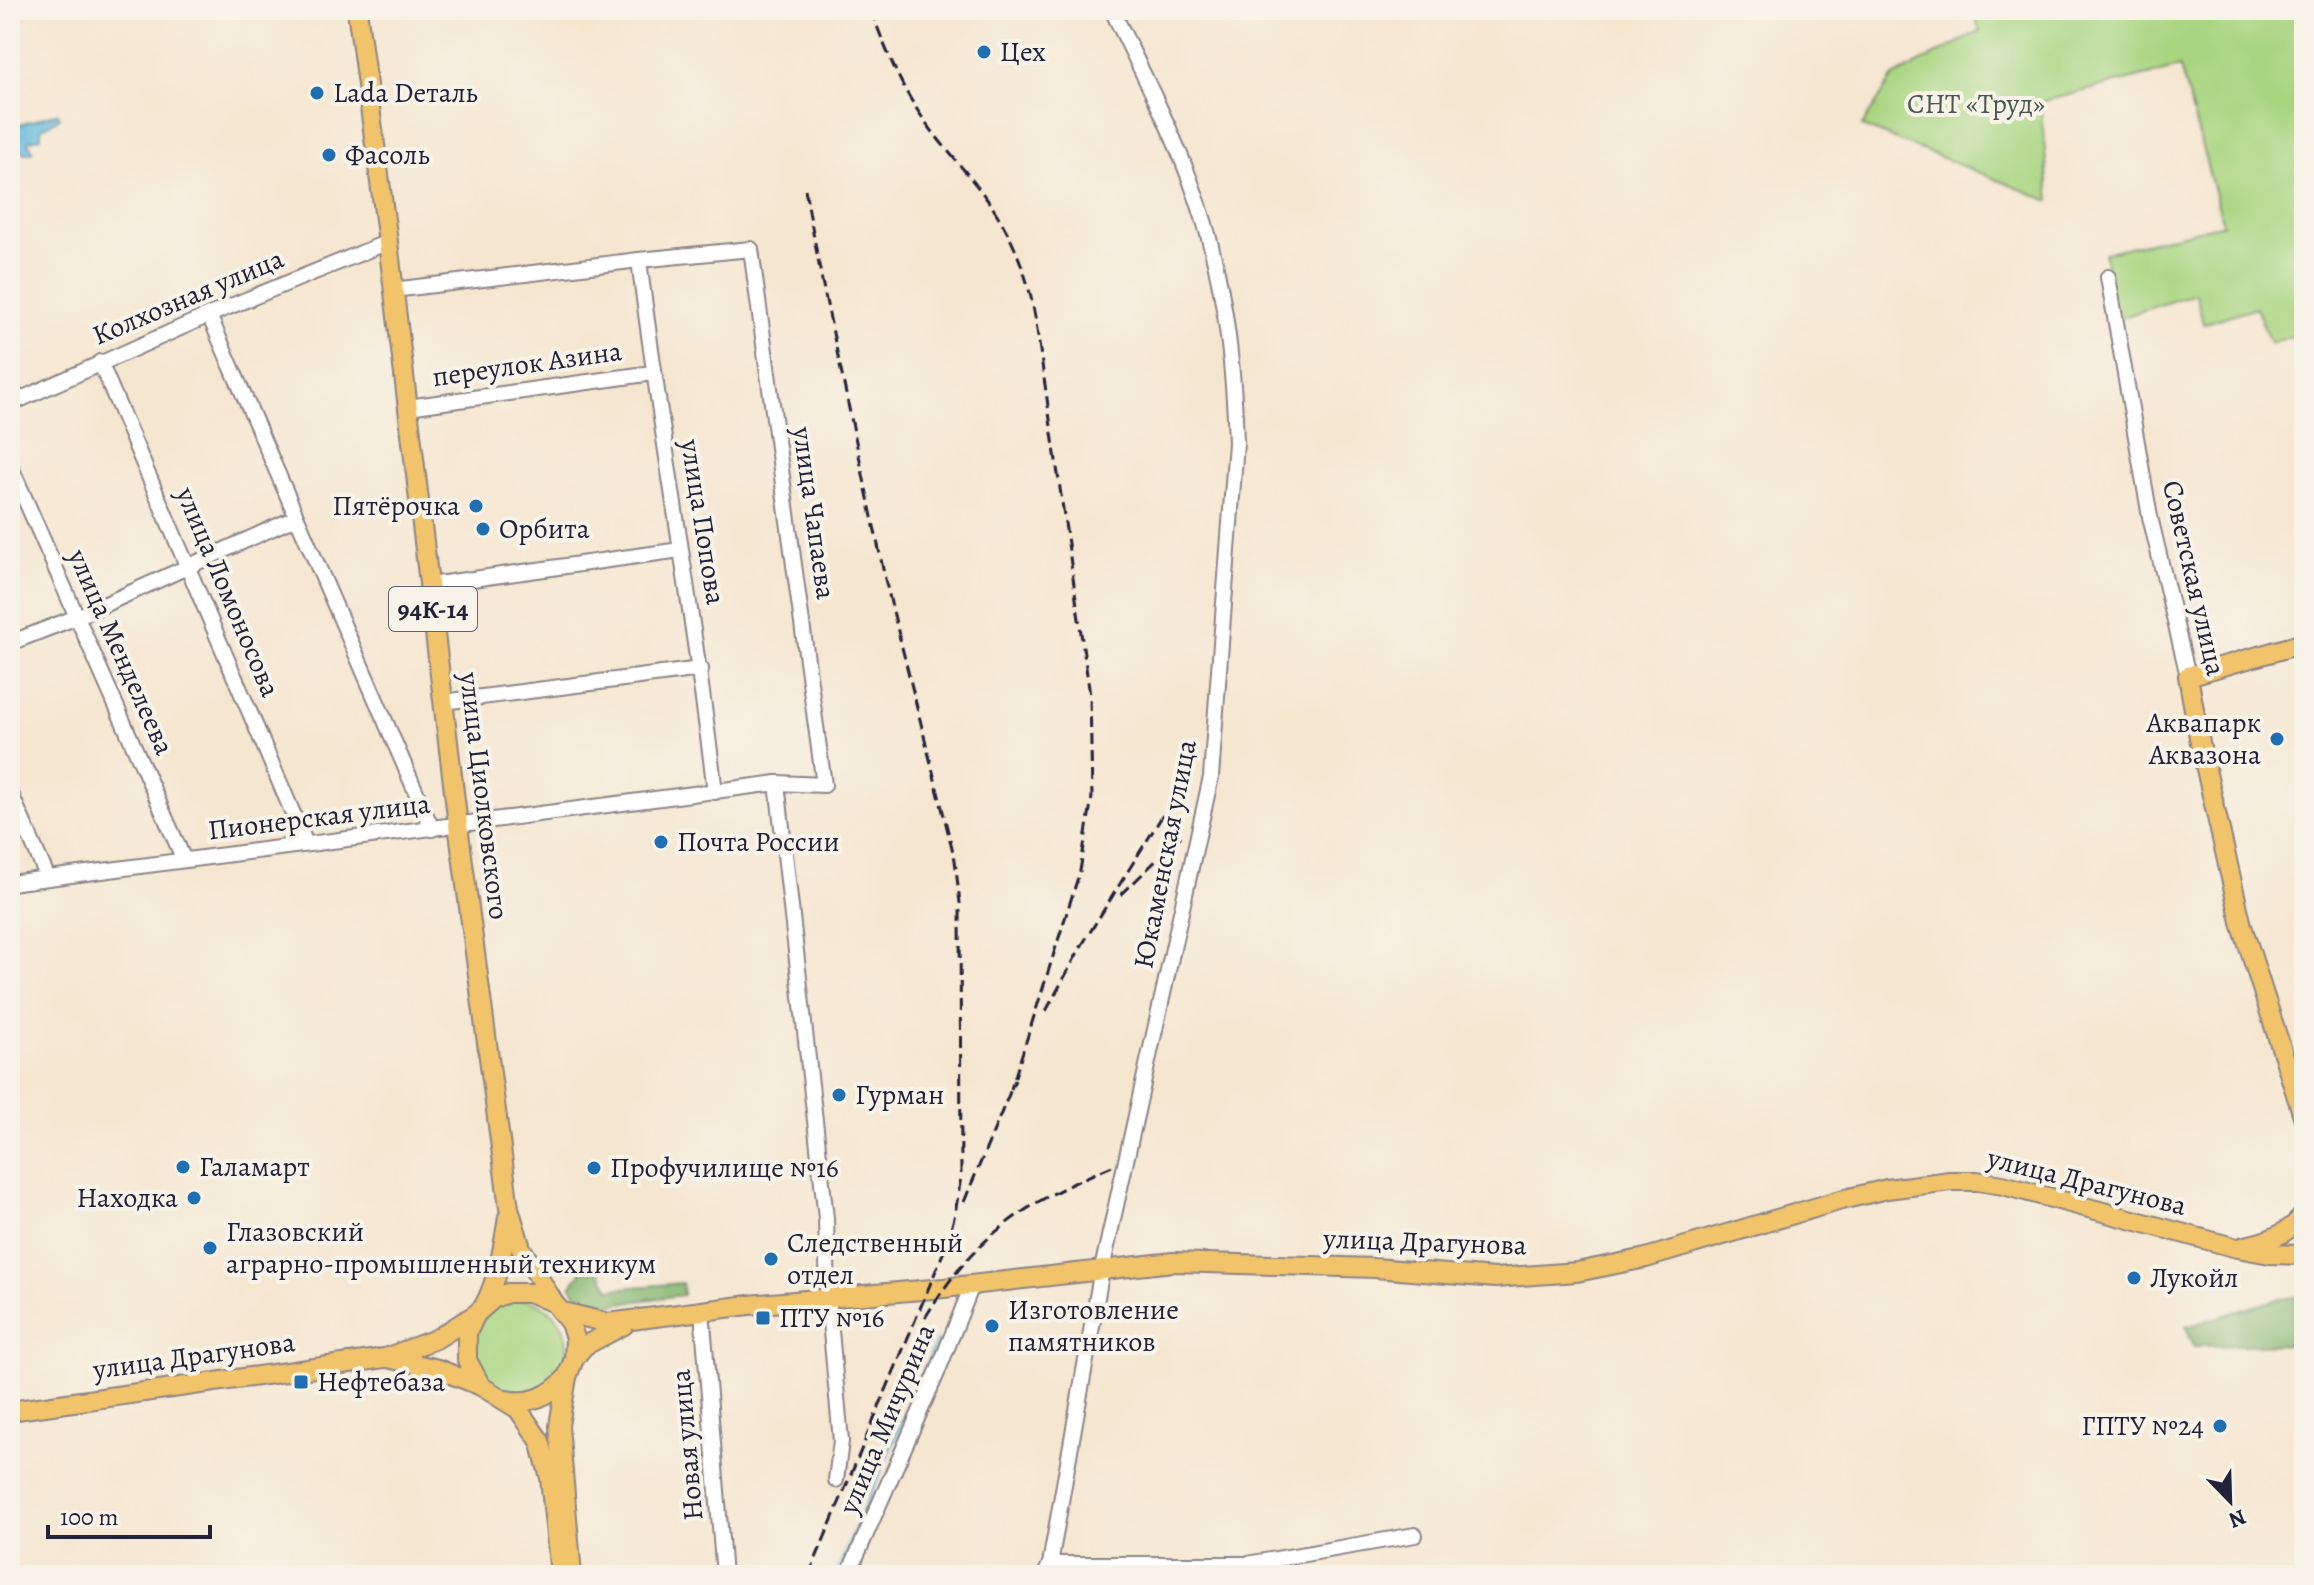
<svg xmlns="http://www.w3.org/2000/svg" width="2314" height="1585" font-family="Alegreya,serif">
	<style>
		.green { fill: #a9d581; stroke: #667c5e; stroke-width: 2 }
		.forest { fill: #86b66f; stroke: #546c55; stroke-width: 2 }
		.water { fill: #5db6db; stroke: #406c8b; stroke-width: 2 }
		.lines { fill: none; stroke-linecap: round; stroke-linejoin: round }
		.stream { stroke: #5db6db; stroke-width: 3 }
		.minor-casing { stroke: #8c8486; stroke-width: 18 }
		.major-casing { stroke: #8c8486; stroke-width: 22 }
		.minor { stroke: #fff; stroke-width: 14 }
		.major { stroke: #f1c36a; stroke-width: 18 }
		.rail { stroke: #22223b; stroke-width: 3; stroke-dasharray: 12 6; stroke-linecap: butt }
		.poi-dot { fill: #1f6fb2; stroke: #f7f3e8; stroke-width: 3 }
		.labels { text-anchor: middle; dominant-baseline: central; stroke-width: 8; stroke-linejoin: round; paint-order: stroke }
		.shield { fill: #f7f3e8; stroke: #62616f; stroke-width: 2 }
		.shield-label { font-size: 26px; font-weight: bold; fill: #22223b }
		.poi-label { font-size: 28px; fill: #22223b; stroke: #f7f3e8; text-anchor: start }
		.park-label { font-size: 28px; fill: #4a5850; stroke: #f7f3e8 }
		.street-label { font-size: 28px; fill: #22223b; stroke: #f7f3e8 }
	</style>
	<rect width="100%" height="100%" fill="#f7f3e8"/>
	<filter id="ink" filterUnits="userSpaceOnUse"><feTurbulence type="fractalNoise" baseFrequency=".0125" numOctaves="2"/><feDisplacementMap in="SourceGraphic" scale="16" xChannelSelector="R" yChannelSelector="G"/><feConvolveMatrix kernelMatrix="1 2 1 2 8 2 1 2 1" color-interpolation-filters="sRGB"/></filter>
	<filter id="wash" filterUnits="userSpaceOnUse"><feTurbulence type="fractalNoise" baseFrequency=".006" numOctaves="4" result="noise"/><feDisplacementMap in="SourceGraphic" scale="32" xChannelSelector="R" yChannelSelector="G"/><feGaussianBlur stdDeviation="1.8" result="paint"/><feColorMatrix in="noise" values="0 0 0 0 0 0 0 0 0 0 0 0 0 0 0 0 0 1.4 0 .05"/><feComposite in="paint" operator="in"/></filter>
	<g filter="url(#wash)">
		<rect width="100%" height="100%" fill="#f5e6d0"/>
		<!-- green -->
		<g class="green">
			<polygon points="1973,10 2304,10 2304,333 2270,343 2256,307 2203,324 2196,293 2114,320 2104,253 2223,224 2180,67 2040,102 2050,201 1862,126 1893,77 1980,31"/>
			<circle cx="520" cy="1347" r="47"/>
		</g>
		<!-- forest -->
		<g class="forest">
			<polygon points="582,1259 593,1259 610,1289 682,1283 683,1295 606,1305 579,1297 571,1286 581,1273"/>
			<polygon points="2304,1296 2304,1344 2194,1346 2186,1327 2278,1299"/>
		</g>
		<!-- water -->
		<polygon class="water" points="10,84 12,114 19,125 57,113 60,118 41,129 41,138 29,140 28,142 33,151 30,153 24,153 15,144 10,143"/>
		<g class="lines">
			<!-- stream -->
			<polyline class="stream" points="835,1575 937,1341"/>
		</g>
	</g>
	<g filter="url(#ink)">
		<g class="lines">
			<defs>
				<g id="minor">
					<path d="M639,260c22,178 55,354 76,532"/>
					<polyline points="2108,277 2150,517 2188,676"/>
					<polyline points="209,315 432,829"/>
					<polyline points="100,362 306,844"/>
					<polyline points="10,404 209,315 388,242"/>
					<polyline points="408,407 653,373"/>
					<polyline points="10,465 184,860"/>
					<polyline points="430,585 680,550"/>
					<polyline points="10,643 77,617 295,518"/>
					<polyline points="443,702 701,669"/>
					<polyline points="777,783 826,1218 828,1298 841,1441 836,1480"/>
					<polyline points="10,792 48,878"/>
					<polyline points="10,883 777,783 824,785 751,249 639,260 393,290"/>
					<polyline points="702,1311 724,1575"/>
					<polyline points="1050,1564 1247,1564 1415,1535"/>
					<polyline points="848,1575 937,1373 973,1283"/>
					<path d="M1045,1575l5,-11 52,-295 109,-492 25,-334c-2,-73 -10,-148 -31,-219 -22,-74 -59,-144 -93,-214"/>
				</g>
				<g id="major">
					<polyline points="357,10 388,242 458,825 509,1208 521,1248 554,1303"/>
					<polyline points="2304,643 2188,676 2200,743 2242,926 2304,1119"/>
					<path d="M2244,1246c23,-4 46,-12 60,-32"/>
					<path d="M484,1306c15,-29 19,-58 24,-89"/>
					<polyline points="563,1312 608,1323 749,1305 944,1288 1173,1262 1375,1268 1495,1278 1577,1272 1646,1258 1841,1200 1887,1189 1950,1181 1977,1181 2003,1185 2237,1248 2270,1254 2304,1255"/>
					<polyline points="388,1358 438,1369 481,1386"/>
					<polyline points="574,1359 584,1346 624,1325"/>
					<path d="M506,1400c25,5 44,-4 61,-23"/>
					<polyline points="10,1411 385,1358 436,1339 476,1314"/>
					<polyline points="560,1575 550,1478 540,1441 518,1409 481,1386 467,1360 467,1333 476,1314 494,1298 508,1293 531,1293 554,1303 570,1323 575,1338 574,1359 567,1377 559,1426 572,1575"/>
				</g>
			</defs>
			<!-- minor casing -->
			<use href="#minor" class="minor-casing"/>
			<!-- major casing -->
			<use href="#major" class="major-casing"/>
			<!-- minor -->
			<use href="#minor" class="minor"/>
			<!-- major -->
			<use href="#major" class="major"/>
			<!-- rail -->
			<g class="rail">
				<path d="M871,10c13,35 26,69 47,101 20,31 46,57 68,87 27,37 43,80 50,125l54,372 2,102 -12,74 -69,218"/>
				<polyline points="805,189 822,281 886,583 955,860 960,903 961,1177 955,1214 946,1247"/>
				<polyline points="1121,895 1184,833"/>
				<polyline points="1046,1011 1082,945 1179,789"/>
				<polyline points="964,1202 1015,1080"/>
				<path d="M925,1318c49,-82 101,-116 187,-152"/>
				<polyline points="809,1575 949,1239"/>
			</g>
		</g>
	</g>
	<!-- markers -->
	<g class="poi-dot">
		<circle cx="984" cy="52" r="8"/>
		<circle cx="317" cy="93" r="8"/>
		<circle cx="329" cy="155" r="8"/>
		<circle cx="476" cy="506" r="8"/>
		<circle cx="483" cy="529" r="8"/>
		<circle cx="2277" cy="739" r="8"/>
		<circle cx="661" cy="842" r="8"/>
		<circle cx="839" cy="1095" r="8"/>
		<circle cx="183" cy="1167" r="8"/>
		<circle cx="594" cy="1168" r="8"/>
		<circle cx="194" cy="1198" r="8"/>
		<circle cx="210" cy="1248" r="8"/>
		<circle cx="771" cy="1259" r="8"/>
		<circle cx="2134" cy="1278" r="8"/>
		<rect x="755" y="1310" width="16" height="16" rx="4"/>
		<circle cx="992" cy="1326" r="8"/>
		<rect x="293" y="1374" width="16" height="16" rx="4"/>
		<circle cx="2220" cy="1426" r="8"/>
	</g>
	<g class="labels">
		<!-- shield labels -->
		<rect class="shield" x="389" y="587" width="88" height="44" rx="6"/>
		<g class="shield-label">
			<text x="433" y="609">94К-14</text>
		</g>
		<!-- poi labels -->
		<g class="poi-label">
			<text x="1000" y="52">Цех</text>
			<text x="333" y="93">Lada Dеталь</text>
			<text x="345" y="155">Фасоль</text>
			<text x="460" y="506" text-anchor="end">Пятёрочка</text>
			<text x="499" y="529">Орбита</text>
			<text x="2261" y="723" text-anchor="end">Аквапарк<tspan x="2261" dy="32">Аквазона</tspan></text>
			<text x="677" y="842">Почта России</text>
			<text x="855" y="1095">Гурман</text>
			<text x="199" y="1167">Галамарт</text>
			<text x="610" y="1168">Профучилище №16</text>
			<text x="178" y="1198" text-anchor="end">Находка</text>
			<text x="226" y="1232">Глазовский<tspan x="226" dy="32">аграрно-промышленный техникум</tspan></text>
			<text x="787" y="1243">Следственный<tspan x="787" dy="32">отдел</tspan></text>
			<text x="2150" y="1278">Лукойл</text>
			<text x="1008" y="1310">Изготовление<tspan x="1008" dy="32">памятников</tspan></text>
			<text x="779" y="1318">ПТУ №16</text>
			<text x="317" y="1382">Нефтебаза</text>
			<text x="2204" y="1426" text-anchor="end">ГПТУ №24</text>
		</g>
		<!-- park labels -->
		<g class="park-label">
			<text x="1976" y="104">СНТ «Труд»</text>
		</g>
		<!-- street labels -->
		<g class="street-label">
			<text transform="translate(188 297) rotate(-23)">Колхозная улица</text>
			<text transform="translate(527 364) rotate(-8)">переулок Азина</text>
			<text transform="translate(814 513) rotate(82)">улица Чапаева</text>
			<text transform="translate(703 522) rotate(81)">улица Попова</text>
			<text transform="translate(2194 578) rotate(77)">Советская улица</text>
			<text transform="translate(228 592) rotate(67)">улица Ломоносова</text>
			<text transform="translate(121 652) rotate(66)">улица Менделеева</text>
			<text transform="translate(484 796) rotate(83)">улица Циолковского</text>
			<text transform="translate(319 817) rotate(-7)">Пионерская улица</text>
			<text transform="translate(1165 854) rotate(-79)">Юкаменская улица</text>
			<text transform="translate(2087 1182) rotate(14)">улица Драгунова</text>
			<text transform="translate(1425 1242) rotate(2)">улица Драгунова</text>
			<text transform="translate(194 1356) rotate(-8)">улица Драгунова</text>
			<text transform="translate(887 1419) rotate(-67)">улица Мичурина</text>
			<text transform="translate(687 1445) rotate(-95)">Новая улица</text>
		</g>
	</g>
	<!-- margin -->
	<rect width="2314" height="1585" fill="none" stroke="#f7f3e8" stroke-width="40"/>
	<!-- north arrow -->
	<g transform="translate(2230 1501) rotate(157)" stroke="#f7f3e8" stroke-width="6" paint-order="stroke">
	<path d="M0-6L14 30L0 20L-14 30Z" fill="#22223b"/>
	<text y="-12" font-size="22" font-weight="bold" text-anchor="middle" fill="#22223b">N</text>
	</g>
	<!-- scale -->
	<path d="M48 1525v12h162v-12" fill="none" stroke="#22223b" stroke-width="4"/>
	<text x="60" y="1525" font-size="24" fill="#22223b" stroke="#f7f3e8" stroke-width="6" paint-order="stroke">100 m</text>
</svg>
